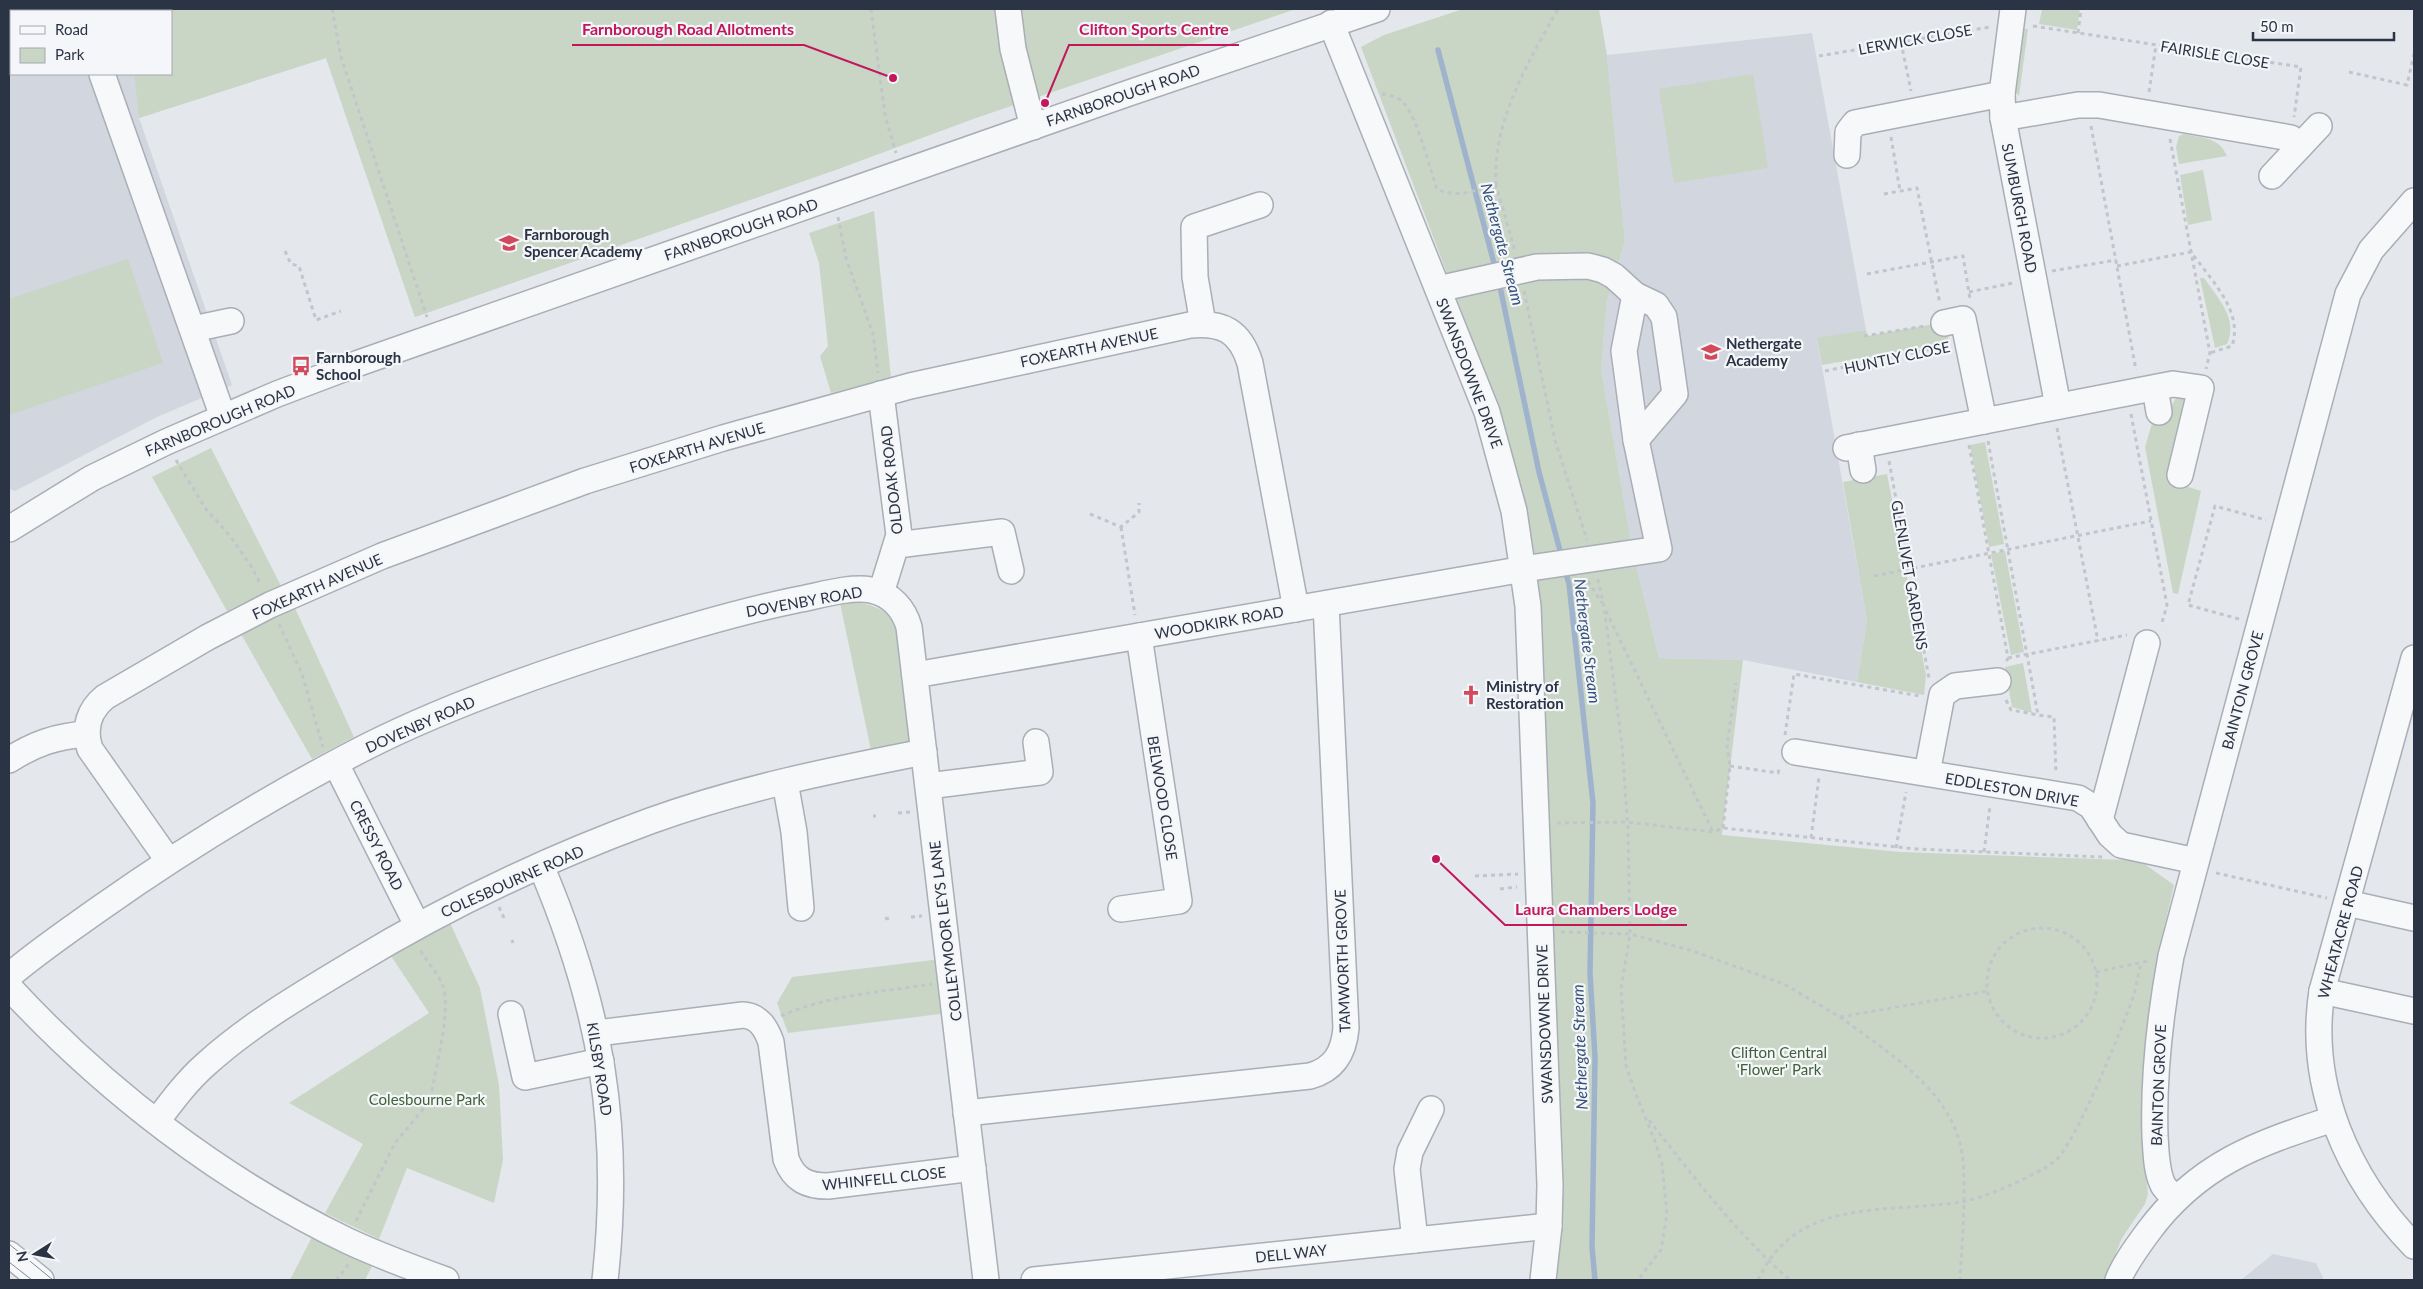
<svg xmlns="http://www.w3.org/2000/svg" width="2423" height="1289" font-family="Lato,sans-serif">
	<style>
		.built { fill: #d2d6de; fill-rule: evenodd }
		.green { fill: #c9d6c5 }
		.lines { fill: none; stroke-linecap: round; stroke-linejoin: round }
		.stream { stroke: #9fb4cc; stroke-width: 5.5 }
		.minor-casing { stroke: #a9aeb7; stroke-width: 28 }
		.path { stroke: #c2c5cb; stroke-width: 3; stroke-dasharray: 4 4; stroke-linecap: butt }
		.minor { stroke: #f7f8fa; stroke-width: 25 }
		.tram { stroke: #7d8696; stroke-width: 1 }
		.labels { text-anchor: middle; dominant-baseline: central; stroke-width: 4.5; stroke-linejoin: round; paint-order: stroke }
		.street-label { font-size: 15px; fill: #2b3445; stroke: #f4f6f9 }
		.poi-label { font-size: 15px; font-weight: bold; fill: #2b3445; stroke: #f4f6f9; text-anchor: start }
		.park-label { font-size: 15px; fill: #3f6138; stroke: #f4f6f9 }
		.water-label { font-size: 16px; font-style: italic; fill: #34527a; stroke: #f4f6f9 }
		.leader { fill: none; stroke: #c2185b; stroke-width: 2 }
		.callout-dot { fill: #c2185b; stroke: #f4f6f9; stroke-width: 2 }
		.callout-label { font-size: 16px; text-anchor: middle; font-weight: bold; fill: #c2185b; stroke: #f4f6f9; stroke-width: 4.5; stroke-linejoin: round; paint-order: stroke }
	</style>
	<rect width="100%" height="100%" fill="#e4e7ec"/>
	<!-- built -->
	<g class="built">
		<path d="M9,9h794l38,159 -426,149 -89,-259 -187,60 93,267 -75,32 -142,74 -6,-2zM11,11h160v63h-160z"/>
		<polygon points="1812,33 1866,330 1817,339 1867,621 1857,682 1743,660 1659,658 1633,553 1601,369 1607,301 1625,241 1607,55"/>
		<polygon points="2273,1254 2316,1263 2324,1280 2241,1280"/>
	</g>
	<!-- green -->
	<g class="green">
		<polygon points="126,9 1296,9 976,118 841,168 415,317 326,58 139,118 134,74 171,74 171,11 126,11"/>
		<polygon points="1463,9 1599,9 1607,55 1625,241 1607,301 1601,369 1633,553 1659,658 1743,660 1722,835 1900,852 2125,860 2143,863 2174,885 2157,959 2145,1058 2143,1148 2148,1194 2145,1204 2122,1238 2105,1280 1557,1280 1563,1203 1555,971 1546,827 1542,633 1536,562 1526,510 1486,376 1361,47 1384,35"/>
		<polygon points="2042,9 2080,9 2077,30 2039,24"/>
		<polygon points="2020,28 2028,29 2019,96 2011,87"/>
		<polygon points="1753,74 1768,168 1674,183 1659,89"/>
		<path d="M2184,134c18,4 35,3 43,22l-48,8 -3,-17 3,-11z"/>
		<polygon points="2203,170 2212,220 2188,225 2180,175"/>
		<polygon points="874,211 891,378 831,393 820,356 828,346 819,263 809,233"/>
		<polygon points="128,259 163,363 9,415 9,299"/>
		<path d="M2200,278h4c13,19 35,41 23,66l-12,4z"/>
		<polygon points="1945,322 1949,343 1822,365 1817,338 1866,330 1867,336"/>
		<polygon points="2180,392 2193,394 2169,481 2201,491 2178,594 2173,593 2145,447 2153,420 2169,417 2173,403"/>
		<polygon points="1985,442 2004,544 1989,547 1970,445"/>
		<polygon points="211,448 281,586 227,611 152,477"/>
		<polygon points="1887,474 1926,675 1924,695 1857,682 1867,621 1843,482"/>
		<polygon points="2005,551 2024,652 2011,655 1991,554"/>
		<path d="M849,602c20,1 34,6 49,20l12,118 -4,4 -35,6 -31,-147z"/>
		<polygon points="295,608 354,737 312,759 241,634"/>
		<polygon points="2023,663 2032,713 2012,707 2005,667"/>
		<polygon points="450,923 480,988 499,1085 503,1160 494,1203 407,1168 379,1239 325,1213 363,1144 289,1103 429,1013 389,953"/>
		<polygon points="941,959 948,1013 788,1033 777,1003 792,977"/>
		<polygon points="313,1235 374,1262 365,1280 290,1280"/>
	</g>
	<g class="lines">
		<!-- stream -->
		<g class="stream">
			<polyline points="1438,50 1496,271"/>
			<polyline points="1499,282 1539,472 1562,558"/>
			<polyline points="1565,570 1569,584 1593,803 1590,973 1595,1057 1592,1247 1595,1280"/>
		</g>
		<defs>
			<g id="minor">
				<polyline points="78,9 79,11"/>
				<polyline points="1008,9 1013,49 1033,127"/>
				<polyline points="2013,9 2002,94 2003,118 2058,406"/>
				<polyline points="1331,23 1487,412 1514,511 1528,606 1550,1185 1549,1226 1543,1280"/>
				<polyline points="102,74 223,417"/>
				<polyline points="2003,118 2078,105 2099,105 2291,138 2300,146"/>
				<polyline points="1847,155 1848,132 1855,123 2002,94"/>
				<polyline points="2272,176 2319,126"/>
				<polyline points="1438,289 1537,267 1588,266 1603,270 1614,276 1635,295 1656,305 1664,317 1675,394 1636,440"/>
				<polyline points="1944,323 1963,319 1984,421"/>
				<polyline points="1203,324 1195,277 1194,227 1260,205"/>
				<polyline points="193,329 231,321"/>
				<polyline points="2155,388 2159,412"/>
				<polyline points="1859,445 1863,470"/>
				<polyline points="1846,448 2173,384 2201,388 2180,475"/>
				<polyline points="9,529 92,478 166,442 277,394 359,363 1126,94 1377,9"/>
				<polyline points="897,545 1002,532 1011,571"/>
				<polyline points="881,593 899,535 881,394"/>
				<path d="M2414,658l-92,333c-15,96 26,187 92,255"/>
				<polyline points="915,675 1524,569 1659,549 1636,440 1624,351 1635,295"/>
				<polyline points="1795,752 2078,798 2091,806 2110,835 2121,845 2196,861"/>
				<path d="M9,760c25,-16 47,-24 78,-26"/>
				<polyline points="336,764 417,925"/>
				<polyline points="1927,773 1942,695 1955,686 1998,681"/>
				<polyline points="785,782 794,832 801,908"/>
				<polyline points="928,786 1040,772 1036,742"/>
				<polyline points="2100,820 2147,643"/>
				<path d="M168,860l-78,-111c-7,-21 -1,-39 15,-52l103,-60 62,-32 112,-49 203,-75 138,-43 187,-52 280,-61c33,-3 50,6 60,38l46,246"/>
				<path d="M541,866c60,141 81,261 64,414"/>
				<polyline points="2347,903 2414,918"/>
				<polyline points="1121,909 1179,901 1139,636"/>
				<path d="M9,976c28,-24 59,-45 90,-67 85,-60 175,-115 269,-163 82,-41 170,-72 256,-99 57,-18 113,-35 172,-47 23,-4 52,-14 75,-10 20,4 33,19 38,37l77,653"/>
				<path d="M9,987c95,103 212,193 339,254 32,15 65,27 98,39"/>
				<polyline points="2322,991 2414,1011"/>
				<polyline points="511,1014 525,1077 601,1061"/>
				<path d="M597,1033l146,-18c16,1 23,13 28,27l15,117c8,21 21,27 42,27l145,-18"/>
				<path d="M966,1113l344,-37c25,-7 34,-24 36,-48l-20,-424"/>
				<path d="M157,1121c15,-20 30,-40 48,-56 44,-40 97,-71 147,-101 94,-57 194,-105 298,-143 88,-32 182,-51 274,-69"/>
				<path d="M2176,1199c-4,-4 -10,-9 -13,-14 -7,-14 -7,-34 -8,-49 -2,-61 5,-120 16,-180l177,-662 23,-44 43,-49"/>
				<polyline points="1415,1240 1407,1169 1410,1152 1431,1109"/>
				<polyline points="9,1254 41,1280"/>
				<polyline points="1034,1280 1549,1226"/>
				<path d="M2118,1280c7,-17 19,-33 30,-48 50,-68 108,-88 185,-113"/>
			</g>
		</defs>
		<!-- minor casing -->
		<use href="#minor" class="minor-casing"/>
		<!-- path -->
		<g class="path">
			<polyline points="332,9 341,57 427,317"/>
			<polyline points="871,9 885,115 896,153"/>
			<polyline points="2033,26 2301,67 2294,117"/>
			<polyline points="2078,33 2081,9"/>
			<polyline points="1901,42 1911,91"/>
			<polyline points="1819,56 1990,27"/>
			<polyline points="2349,72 2407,85 2414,54"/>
			<polyline points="2149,92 2156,45"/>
			<path d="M1382,94c7,1 17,3 22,9 14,16 25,64 33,86 20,10 38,1 59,-4l19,66"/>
			<polyline points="2091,126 2136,370"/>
			<polyline points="1891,137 1900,191"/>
			<polyline points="2170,139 2210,353 2206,369"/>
			<path d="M1496,185c-4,-63 32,-123 62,-176"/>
			<polyline points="1884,194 1917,188 1940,304"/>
			<polyline points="838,217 846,258 873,334 878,373"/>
			<polyline points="285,251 291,264 299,266 316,320 341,311"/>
			<path d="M2117,266l74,-14c19,27 53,59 41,94l-22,7"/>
			<polyline points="2052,271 2116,260"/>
			<polyline points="1867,274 1963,256 1970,299"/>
			<polyline points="1524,291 1555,440 1587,540"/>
			<polyline points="1969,292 2013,283"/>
			<polyline points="1864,336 1925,326"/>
			<polyline points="1825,371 1947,346"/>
			<polyline points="2131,414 2167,605 2161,626"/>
			<polyline points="2057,428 2098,641"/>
			<polyline points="1988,441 2038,715 2054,717 2056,774"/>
			<polyline points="1969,445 2008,658 2006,662"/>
			<polyline points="176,460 205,508 231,537 251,566 261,585"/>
			<polyline points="1889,461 1929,678"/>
			<polyline points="1090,514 1121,527 1139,512 1139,503"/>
			<polyline points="1121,527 1135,615"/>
			<polyline points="1874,576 2151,521"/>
			<polyline points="1598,579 1604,607 1622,745 1628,829 1630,934 1621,989 1626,1065 1634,1089 1656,1144 1662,1164 1667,1214 1661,1250 1638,1280"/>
			<polyline points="1588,581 1602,603"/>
			<polyline points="1606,611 1713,832"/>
			<polyline points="2239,619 2188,605 2215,506 2266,520"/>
			<polyline points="279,624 302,674 323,747"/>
			<polyline points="2008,658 2127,635"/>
			<polyline points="2006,700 2011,710 2038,715"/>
			<polyline points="1785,735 1794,674 1920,696"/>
			<polyline points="1730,766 1778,773 1780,766"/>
			<polyline points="898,813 910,812"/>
			<polyline points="873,816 876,816"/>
			<polyline points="1557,823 1627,822 1713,832 1723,828 1916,849 2102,857"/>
			<polyline points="1723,828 1730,766 1727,746 1736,683"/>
			<polyline points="1811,838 1819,777"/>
			<polyline points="1896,848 1906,792"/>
			<polyline points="1984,852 1990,806"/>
			<polyline points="2216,873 2327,898"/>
			<polyline points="1475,876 1518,874"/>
			<polyline points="1500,889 1517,887"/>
			<polyline points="499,907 504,918"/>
			<polyline points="911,917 922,916"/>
			<polyline points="885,919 889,918"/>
			<circle cx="2042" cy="983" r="55"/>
			<polyline points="1561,932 1630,934 1693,951 1784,984 1840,1017 1988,991"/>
			<polyline points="512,940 513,943"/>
			<polyline points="2096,972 2148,961"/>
			<path d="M781,1016c47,-21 101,-24 151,-32"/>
			<path d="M1840,1017c50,37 117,76 123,144 3,39 -1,80 -3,119"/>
			<path d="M1649,1120c44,56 87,113 141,160"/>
			<path d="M356,1221l39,-78 34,-41 2,-7c5,-27 20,-84 12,-109 -5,-12 -16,-25 -23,-36"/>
			<polyline points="336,1280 349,1264"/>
			<path d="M1758,1280c39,-84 127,-66 203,-78 22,-3 75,-27 93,-40 20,-15 67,-131 77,-159 5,-13 7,-28 10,-41"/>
		</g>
		<!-- minor -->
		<use href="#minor" class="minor"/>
		<!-- tram -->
		<g class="tram">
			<polyline points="9,1244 53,1280"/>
			<polyline points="9,1262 32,1280"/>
		</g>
	</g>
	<!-- icons -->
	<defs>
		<symbol id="school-bare" viewBox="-9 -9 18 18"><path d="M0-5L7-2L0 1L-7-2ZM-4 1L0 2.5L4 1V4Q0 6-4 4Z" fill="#d1495b" stroke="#f4f6f9" stroke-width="2.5" paint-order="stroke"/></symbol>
		<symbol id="bus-bare" viewBox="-9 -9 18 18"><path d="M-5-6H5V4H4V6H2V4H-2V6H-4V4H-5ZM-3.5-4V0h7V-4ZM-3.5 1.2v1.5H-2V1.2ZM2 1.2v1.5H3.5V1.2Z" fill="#d1495b" stroke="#f4f6f9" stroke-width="2.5" paint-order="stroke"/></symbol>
		<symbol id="church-bare" viewBox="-9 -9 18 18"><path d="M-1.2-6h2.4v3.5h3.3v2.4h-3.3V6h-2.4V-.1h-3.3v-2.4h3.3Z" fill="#d1495b" stroke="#f4f6f9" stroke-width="2.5" paint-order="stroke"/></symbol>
	</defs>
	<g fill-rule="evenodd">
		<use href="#school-bare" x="495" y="229" width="28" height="28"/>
		<use href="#school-bare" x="1697" y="338" width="28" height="28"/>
		<use href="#bus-bare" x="287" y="352" width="28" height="28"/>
		<use href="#church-bare" x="1457" y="681" width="28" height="28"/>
	</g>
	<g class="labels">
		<!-- street labels -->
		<g class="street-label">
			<text transform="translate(1915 39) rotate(-10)">LERWICK CLOSE</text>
			<text transform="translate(2215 54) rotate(9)">FAIRISLE CLOSE</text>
			<text transform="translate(1123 95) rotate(-19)">FARNBOROUGH ROAD</text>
			<text transform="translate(2020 208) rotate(79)">SUMBURGH ROAD</text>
			<text transform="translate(741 229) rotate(-19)">FARNBOROUGH ROAD</text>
			<text transform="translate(1089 347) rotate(-12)">FOXEARTH AVENUE</text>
			<text transform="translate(1897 357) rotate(-12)">HUNTLY CLOSE</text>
			<text transform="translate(1470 373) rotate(69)">SWANSDOWNE DRIVE</text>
			<text transform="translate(220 420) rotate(-23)">FARNBOROUGH ROAD</text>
			<text transform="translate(697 447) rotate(-17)">FOXEARTH AVENUE</text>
			<text transform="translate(891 480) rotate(-96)">OLDOAK ROAD</text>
			<text transform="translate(1910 575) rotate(80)">GLENLIVET GARDENS</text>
			<text transform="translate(317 586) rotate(-24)">FOXEARTH AVENUE</text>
			<text transform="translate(804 601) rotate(-10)">DOVENBY ROAD</text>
			<text transform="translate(1219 622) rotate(-10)">WOODKIRK ROAD</text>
			<text transform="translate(2242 690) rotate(-75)">BAINTON GROVE</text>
			<text transform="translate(420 724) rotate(-24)">DOVENBY ROAD</text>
			<text transform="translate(2012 789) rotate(10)">EDDLESTON DRIVE</text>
			<text transform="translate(1163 798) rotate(81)">BELWOOD CLOSE</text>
			<text transform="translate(377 845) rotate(63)">CRESSY ROAD</text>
			<text transform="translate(512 881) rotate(-24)">COLESBOURNE ROAD</text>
			<text transform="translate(945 931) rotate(-97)">COLLEYMOOR LEYS LANE</text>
			<text transform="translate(2340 932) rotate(-75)">WHEATACRE ROAD</text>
			<text transform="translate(1342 961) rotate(-92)">TAMWORTH GROVE</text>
			<text transform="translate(1544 1024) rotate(-92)">SWANSDOWNE DRIVE</text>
			<text transform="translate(600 1069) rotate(81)">KILSBY ROAD</text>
			<text transform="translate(2158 1085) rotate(-88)">BAINTON GROVE</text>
			<text transform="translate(884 1178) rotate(-6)">WHINFELL CLOSE</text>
			<text transform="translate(1291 1253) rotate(-6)">DELL WAY</text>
		</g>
		<!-- poi labels -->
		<g class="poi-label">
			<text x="524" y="234">Farnborough<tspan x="524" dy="17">Spencer Academy</tspan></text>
			<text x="1726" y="343">Nethergate<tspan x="1726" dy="17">Academy</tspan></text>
			<text x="316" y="357">Farnborough<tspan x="316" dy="17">School</tspan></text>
			<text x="1486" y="686">Ministry of<tspan x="1486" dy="17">Restoration</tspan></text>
		</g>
		<!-- park labels -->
		<g class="park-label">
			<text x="1779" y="1052">Clifton Central<tspan x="1779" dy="17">'Flower' Park</tspan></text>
			<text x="427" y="1099">Colesbourne Park</text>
		</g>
		<!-- water labels -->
		<g class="water-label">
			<text transform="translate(1503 244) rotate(75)">Nethergate Stream</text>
			<text transform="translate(1588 641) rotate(83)">Nethergate Stream</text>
			<text transform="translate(1579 1047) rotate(-92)">Nethergate Stream</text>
		</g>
	</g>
	<!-- callouts -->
	<path class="leader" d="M1045 103L1069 45H1239M893 78L804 45H572M1436 859L1505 925H1687"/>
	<g class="callout-dot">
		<circle cx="1045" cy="103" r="5"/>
		<circle cx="893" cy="78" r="5"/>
		<circle cx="1436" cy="859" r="5"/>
	</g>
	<g class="callout-label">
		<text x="1154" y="35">Clifton Sports Centre</text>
		<text x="688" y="35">Farnborough Road Allotments</text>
		<text x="1596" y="915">Laura Chambers Lodge</text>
	</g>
	<!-- border -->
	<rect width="2423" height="1289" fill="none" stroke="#2b3445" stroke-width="20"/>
	<!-- legend -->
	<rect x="10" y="10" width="162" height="65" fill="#f4f6f9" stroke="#a4a8b1"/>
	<rect x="20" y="26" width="25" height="8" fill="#f7f8fa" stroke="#a4a8b1"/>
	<text x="55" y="35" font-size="15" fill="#2b3445">Road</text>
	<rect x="20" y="48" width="25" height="15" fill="#c9d6c5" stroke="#a4a8b1"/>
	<text x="55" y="60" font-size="15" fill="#2b3445">Park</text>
	<!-- north arrow -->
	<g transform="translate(35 1254) rotate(259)" stroke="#f4f6f9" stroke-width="4" paint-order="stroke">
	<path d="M0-4L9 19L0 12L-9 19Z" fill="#2b3445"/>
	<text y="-8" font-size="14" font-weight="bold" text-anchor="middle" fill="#2b3445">N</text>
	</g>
	<!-- scale -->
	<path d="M2253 32v8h141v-8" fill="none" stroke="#2b3445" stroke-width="2.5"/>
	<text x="2260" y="32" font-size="15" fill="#2b3445" stroke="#f4f6f9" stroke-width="4" paint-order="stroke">50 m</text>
</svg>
